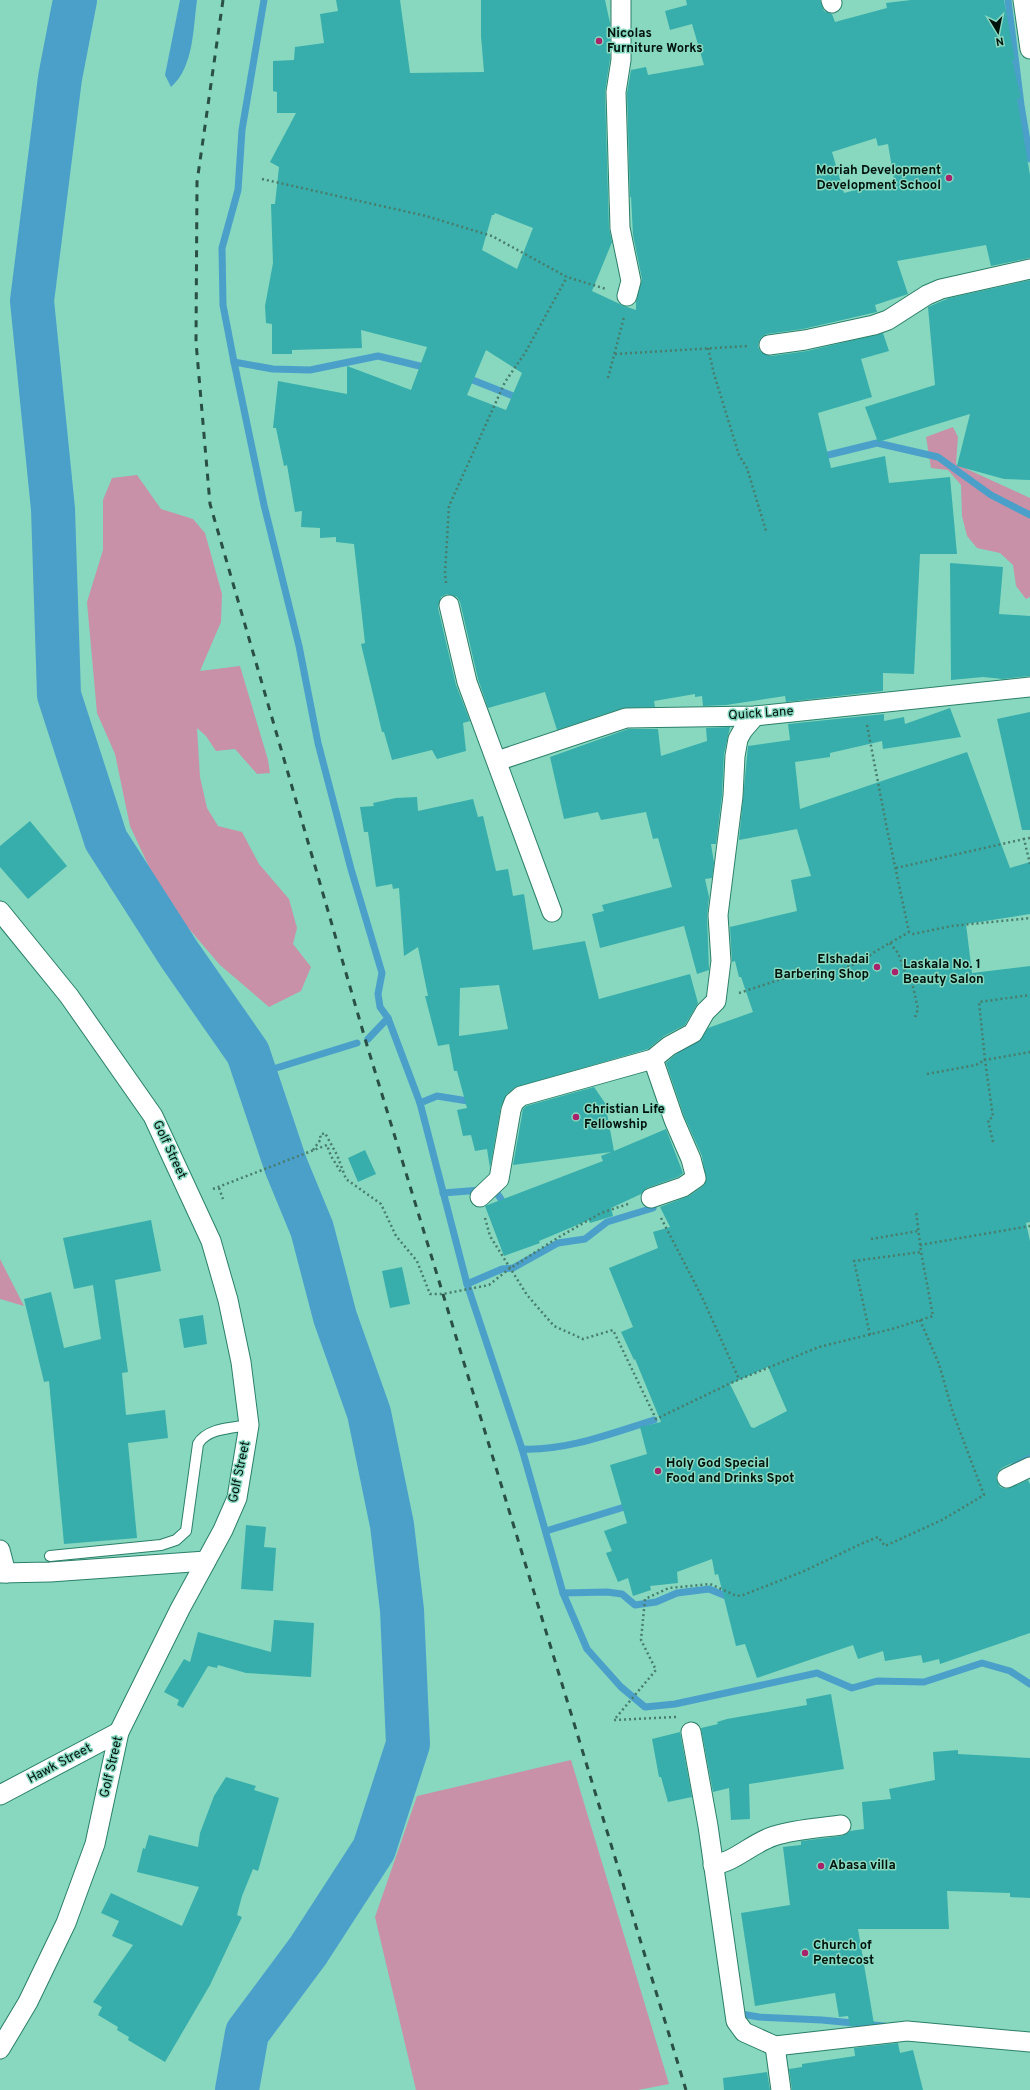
<svg xmlns="http://www.w3.org/2000/svg" width="1030" height="2090" font-family="Overpass,sans-serif">
	<style>
		.green { fill: #c891a8 }
		.water { fill: #4ba0ca }
		.lines { fill: none; stroke-linecap: round; stroke-linejoin: round }
		.stream { stroke: #4ba0ca; stroke-width: 7 }
		.river { stroke: #4ba0ca; stroke-width: 44 }
		.building { fill: #37aeab; fill-rule: evenodd }
		.lane-casing { stroke: #2b7f69; stroke-width: 12 }
		.street-casing { stroke: #2b7f69; stroke-width: 21 }
		.path { stroke: #487c6b; stroke-width: 2.5; stroke-dasharray: 2 3; stroke-linecap: butt }
		.lane { stroke: #fff; stroke-width: 10 }
		.street { stroke: #fff; stroke-width: 19 }
		.rail { stroke: #2a4f43; stroke-width: 3; stroke-dasharray: 7 7; stroke-linecap: butt }
		.poi-dot { fill: #a9236c; stroke: #87d8bf; stroke-width: 1.5 }
		.labels { text-anchor: middle; dominant-baseline: central; stroke-width: 3; stroke-linejoin: round; paint-order: stroke }
		.poi-label { font-size: 13px; font-weight: bold; fill: #00120c; stroke: #87d8bf; text-anchor: start }
		.street-label { font-size: 13px; fill: #00120c; stroke: #87d8bf }
	</style>
	<rect width="100%" height="100%" fill="#87d8bf"/>
	<!-- green -->
	<g class="green">
		<polygon points="953,427 958,437 956,464 1030,498 1030,597 1026,599 1016,586 1013,565 1000,553 977,548 967,536 962,516 961,485 948,470 931,468 926,437"/>
		<polygon points="137,475 161,509 193,519 205,533 222,594 221,622 200,671 240,666 268,760 270,773 257,774 235,749 216,751 206,736 197,728 200,777 207,808 218,826 242,832 259,864 289,899 297,928 293,944 311,967 301,991 269,1007 220,965 165,901 130,826 115,754 97,713 87,602 103,550 103,500 112,478"/>
		<polygon points="0,1259 24,1306 0,1299"/>
		<polygon points="571,1760 669,2084 638,2090 416,2090 375,1917 417,1796"/>
	</g>
	<!-- water -->
	<path class="water" d="M180,0h17c-4,28 -3,67 -26,87l-6,-12z"/>
	<g class="lines">
		<!-- stream -->
		<g class="stream">
			<polyline points="264,0 242,130 238,190 222,248 223,305 234,362 264,505 299,646 318,743 351,869 382,973 378,994 380,1007 388,1018 420,1103 467,1284 522,1449 563,1593 587,1649 621,1687 645,1707 675,1704 817,1673 852,1688 877,1681 924,1682 982,1663 1010,1671 1030,1684"/>
			<polyline points="1008,0 1021,105 1030,159"/>
			<polyline points="234,362 273,369 310,370 378,356 428,368"/>
			<polyline points="465,377 521,399"/>
			<polyline points="820,457 877,443 938,457 991,495 1030,515"/>
			<polyline points="368,1039 388,1018"/>
			<polyline points="678,1050 702,1041"/>
			<polyline points="248,1053 273,1069 357,1043"/>
			<polyline points="420,1103 437,1096 474,1102"/>
			<polyline points="443,1193 494,1189 501,1199"/>
			<polyline points="467,1284 502,1269 513,1268 558,1243 585,1239 607,1222 653,1208"/>
			<path d="M522,1449c45,2 90,-16 132,-29"/>
			<polyline points="1014,1466 1030,1455"/>
			<polyline points="546,1531 631,1505"/>
			<polyline points="563,1593 607,1592 622,1594 635,1605 656,1602 677,1593 709,1589 731,1598"/>
			<polyline points="735,2013 759,2017 822,2020 884,2026"/>
		</g>
		<!-- river -->
		<polyline class="river" points="75,0 60,78 32,301 53,509 59,695 106,840 179,954 248,1053 286,1166 312,1229 335,1317 369,1413 392,1525 402,1610 408,1744 374,1849 308,1951 247,2033 237,2090"/>
	</g>
	<!-- building -->
	<g class="building">
		<path d="M336,0h64l10,73 74,-1 -3,-36v-36h124l5,23v36l-5,33 4,136 3,14 -20,49 32,15 12,4v-8l6,-23 -9,-44 -2,-39 -1,2 -3,-105 4,-23 15,-3 2,8 56,-10 -12,-41 -22,6 -5,-19 22,-6 -1,-5h134l4,11 8,3 3,8 52,-14 -1,-5 25,-3h93l11,60h-3l9,38 -4,1 13,76v83l-39,8 -5,-21 -89,16 11,33 -33,11 2,7 -74,17 -36,5 -5,3 -3,4 -1,6 3,5 10,4 36,-5 76,-18 6,18 -28,8 11,38 -54,16 13,55 54,-12 4,27 61,-6 7,77h-37l-6,120 -31,-1v18l-97,11 -1,-6 -59,9 -23,1 -1,-10 -7,1v-3l-41,7 1,6 -32,1 -66,22 -12,-38 -57,16 -10,-29 -18,-77 -3,-5 -10,-3 -6,3 -3,11 18,77 14,36 -7,2 3,28 -29,8 -5,-9 -40,10 -8,-28h-2l-21,-88 4,-1 -11,-99 -18,-2v-5l-16,1v-10l-19,-1 1,-16 -7,1 -8,-47 -3,1 -8,-38h-3l5,-47 69,13v-28l64,24 16,-43 -66,-17 1,18 -70,2v4h-20v-30l-6,-1 -1,-17 8,-43 -2,-59h4l4,-37 -9,-5 26,-49h-19v-21l-4,-1v-30l21,-1 1,-13 29,-4 -4,-29 18,-3zM876,138l2,8 10,-2 6,36 -50,13 -12,-41zM495,213l38,15 -16,41 -35,-19 10,-35h2zM486,350l36,23 -16,37 -39,-15z"/>
		<polygon points="1030,280 1030,480 1004,479 957,466 970,414 878,442 865,407 935,385 928,307 949,298"/>
		<polygon points="950,563 1003,567 999,614 1030,616 1030,676 1003,679 983,677 951,680"/>
		<path d="M950,708l11,29 -78,12 -1,-8 -52,12v4l-35,5 5,47 167,-57 43,116 20,-6v52l-64,10 6,49 58,-7v256l-4,1 4,18v213l-28,14 -4,4 -2,6 4,9 6,2 22,-9 2,4v149l-90,31 -1,-5 -16,4 -2,-8 -36,6 -2,-10 -25,8 -5,-14 -96,33 -12,-34 -9,2 -18,-72 -3,1 -3,-16 -35,13 1,11 -28,3 1,4 -18,6 -5,-18 -10,4 -12,-29 6,-2 -8,-20 23,-8 -17,-58 37,-11 -7,-27 21,-5 -26,-63 -1,1 -13,-28 12,-5 -24,-59 49,-20 -5,-16 17,-5 -10,-20 29,-11 13,-9 4,-6 -4,-25 -18,-40 -18,-53 9,-8 24,-13 9,-14 45,-16 -12,-35h-2l-4,-16 -3,1 -2,-35 67,-16 -6,-31 20,-4 -14,-47 -58,11 9,-94 42,-6 -2,-16 96,-10v7l20,-4 1,7zM768,1367l19,44 -33,17 -3,-1 -21,-43z"/>
		<polygon points="1030,712 1030,830 1022,830 997,719"/>
		<polygon points="730,727 724,754 722,795 716,844 711,844 714,863 712,878 705,879 709,897 707,916 709,970 697,974 684,926 600,948 592,914 604,911 602,905 672,887 658,838 653,839 646,812 601,820 598,812 564,819 550,757 628,729 658,729 661,756 707,741 706,728"/>
		<path d="M417,797l1,14 55,-12 5,18 5,-1 13,55 12,-2 5,27 11,-2 9,56 52,-9 14,58 91,-25 8,29 -13,22 -21,11 -16,13 -134,39 -7,6 -6,12 -11,62 -3,-19 -12,2 -4,-16 -8,1 -6,-26 10,-2 -10,-37h-3l-5,-27 -11,2 -13,-50h3l-10,-49 -14,9 -5,-68 -6,1 -1,-5 -16,3 -8,-55h-4l-4,-25 14,-1 -1,-3 23,-5zM499,985l9,44 -49,7 1,-48z"/>
		<polygon points="30,821 67,866 28,899 0,867 0,846"/>
		<polygon points="594,1087 605,1103 614,1151 666,1129 683,1173 678,1177 647,1188 641,1194 611,1208 613,1216 590,1223 589,1220 539,1241 540,1243 504,1256 485,1206 603,1161 601,1156 611,1152 513,1165 523,1109 526,1106"/>
		<polygon points="365,1150 376,1174 358,1182 348,1158"/>
		<polygon points="151,1220 161,1271 115,1280 128,1372 122,1373 126,1415 165,1410 168,1438 128,1443 137,1538 64,1544 49,1381 44,1382 24,1299 51,1292 64,1348 101,1339 93,1285 74,1289 63,1238"/>
		<polygon points="402,1267 410,1304 390,1308 382,1271"/>
		<polygon points="203,1315 207,1344 184,1348 179,1319"/>
		<polygon points="246,1525 266,1527 264,1547 276,1548 273,1591 241,1589"/>
		<polygon points="274,1620 314,1623 311,1677 246,1673 218,1665 217,1668 208,1666 183,1708 177,1705 179,1700 164,1692 184,1659 190,1662 198,1632 271,1652"/>
		<polygon points="831,1694 844,1769 749,1784 750,1819 731,1820 729,1788 713,1792 701,1728 718,1724 717,1722 727,1719 807,1705 806,1699"/>
		<polygon points="680,1732 692,1797 668,1802 661,1777 659,1777 652,1739"/>
		<polygon points="958,1750 958,1754 1030,1758 1030,1898 1010,1897 1010,1893 947,1891 949,1929 858,1929 874,2024 850,2026 848,2016 839,2017 835,1993 755,2006 741,1913 790,1905 783,1847 801,1845 801,1841 842,1836 850,1831 864,1829 862,1802 891,1799 889,1789 935,1780 933,1752"/>
		<polygon points="226,1777 256,1786 254,1790 279,1798 258,1871 253,1869 242,1896 237,1915 242,1917 210,1985 165,2062 128,2040 129,2037 117,2030 118,2027 98,2015 102,2007 93,2002 133,1945 112,1936 119,1921 101,1913 111,1893 182,1926 199,1887 137,1872 143,1848 145,1849 149,1835 198,1847 200,1833 214,1796"/>
		<polygon points="898,2043 900,2053 913,2050 923,2090 792,2090 789,2069 802,2067 802,2064 855,2056 854,2048"/>
		<polygon points="767,2072 770,2090 724,2090 723,2078"/>
	</g>
	<g class="lines">
		<defs>
			<path id="lane" d="M50,1556l111,-11 15,-5 10,-9 12,-87c9,-16 34,-16 51,-19"/>
			<g id="street">
				<polyline points="621,0 621,60 616,92 620,228 631,281 627,296"/>
				<polyline points="831,0 832,3"/>
				<polyline points="1023,0 1030,49"/>
				<polyline points="769,345 805,340 874,325 888,320 927,295 941,289 1030,269"/>
				<polyline points="449,605 467,682 552,912"/>
				<polyline points="497,761 626,718 755,716 1030,687"/>
				<polyline points="0,911 69,996 153,1116 211,1241 228,1300 241,1362 249,1425 237,1498 223,1530 180,1609 119,1732 95,1844 66,1923 28,2002 0,2049"/>
				<polyline points="480,1197 499,1179 511,1110 514,1102 521,1096 653,1059 669,1046 693,1033 705,1012 716,1001 721,961 718,915 733,796 735,756 738,739 743,730 755,716"/>
				<polyline points="651,1198 683,1187 696,1178 691,1159 674,1120 653,1059"/>
				<polyline points="1007,1478 1030,1467"/>
				<polyline points="0,1550 6,1573"/>
				<polyline points="0,1573 50,1572 206,1561"/>
				<polyline points="691,1732 708,1826 736,2021 744,2032 775,2046 907,2031 1030,2042"/>
				<polyline points="0,1795 119,1732"/>
				<path d="M713,1865c22,-3 39,-22 61,-29 21,-7 45,-8 67,-11"/>
				<polyline points="775,2046 781,2090"/>
			</g>
		</defs>
		<!-- lane casing -->
		<use href="#lane" class="lane-casing"/>
		<!-- street casing -->
		<use href="#street" class="street-casing"/>
		<!-- path -->
		<g class="path">
			<polyline points="262,179 426,216 492,236 567,277 606,289"/>
			<polyline points="708,348 714,374 739,455 747,468 766,531"/>
			<polyline points="615,354 748,346"/>
			<polyline points="608,378 624,317"/>
			<polyline points="446,583 445,573 449,506 505,382 525,353 567,277"/>
			<polyline points="867,725 886,824 909,932"/>
			<polyline points="1030,838 1024,839 1030,864"/>
			<polyline points="896,868 1024,839"/>
			<polyline points="890,943 898,953 906,974 911,978 918,1009 914,1020"/>
			<polyline points="739,993 800,973 813,979 861,962 876,951 909,932 913,934 952,926 1030,918"/>
			<polyline points="927,1074 976,1065 985,1060 979,1002 1030,995"/>
			<polyline points="993,1142 988,1120 993,1117 985,1060 1030,1052"/>
			<polyline points="313,1150 321,1139 320,1135 325,1133 337,1155 346,1179 381,1204 396,1236 417,1261 430,1294 443,1294 489,1285 509,1269 559,1237 601,1213 631,1203"/>
			<polyline points="219,1188 223,1199"/>
			<polyline points="213,1189 327,1145 331,1156 342,1174"/>
			<polyline points="485,1218 490,1236 527,1295 554,1326 583,1339 613,1330 656,1419 733,1382 819,1347 892,1329 933,1316 921,1252 916,1211"/>
			<polyline points="661,1218 702,1297 739,1379"/>
			<polyline points="871,1239 918,1231"/>
			<polyline points="920,1245 1030,1226"/>
			<polyline points="870,1335 854,1261 921,1252"/>
			<polyline points="676,1717 614,1720 656,1670 641,1640 645,1599 669,1588 710,1584 737,1596 743,1595 802,1572 863,1543 878,1537 885,1546 942,1520 984,1495 953,1413 939,1364 920,1320"/>
		</g>
		<!-- lane -->
		<use href="#lane" class="lane"/>
		<!-- street -->
		<use href="#street" class="street"/>
		<!-- rail -->
		<polyline class="rail" points="223,0 197,182 196,342 210,504 366,1042 686,2090"/>
	</g>
	<!-- markers -->
	<g class="poi-dot">
		<circle cx="599" cy="41" r="4"/>
		<circle cx="949" cy="178" r="4"/>
		<circle cx="877" cy="967" r="4"/>
		<circle cx="895" cy="972" r="4"/>
		<circle cx="576" cy="1117" r="4"/>
		<circle cx="658" cy="1471" r="4"/>
		<circle cx="821" cy="1866" r="4"/>
		<circle cx="805" cy="1953" r="4"/>
	</g>
	<g class="labels">
		<!-- poi labels -->
		<g class="poi-label">
			<text x="607" y="34">Nicolas<tspan x="607" dy="15">Furniture Works</tspan></text>
			<text x="941" y="171" text-anchor="end">Moriah Development<tspan x="941" dy="15">Development School</tspan></text>
			<text x="869" y="960" text-anchor="end">Elshadai<tspan x="869" dy="15">Barbering Shop</tspan></text>
			<text x="903" y="965">Laskala No. 1<tspan x="903" dy="15">Beauty Salon</tspan></text>
			<text x="584" y="1110">Christian Life<tspan x="584" dy="15">Fellowship</tspan></text>
			<text x="666" y="1464">Holy God Special<tspan x="666" dy="15">Food and Drinks Spot</tspan></text>
			<text x="829" y="1866">Abasa villa</text>
			<text x="813" y="1946">Church of<tspan x="813" dy="15">Pentecost</tspan></text>
		</g>
		<!-- street labels -->
		<g class="street-label">
			<text transform="translate(761 714) rotate(-4)">Quick Lane</text>
			<text transform="translate(169 1150) rotate(65)">Golf Street</text>
			<text transform="translate(240 1472) rotate(-78)">Golf Street</text>
			<text transform="translate(60 1764) rotate(-28)">Hawk Street</text>
			<text transform="translate(112 1767) rotate(-77)">Golf Street</text>
		</g>
	</g>
	<!-- north arrow -->
	<g transform="translate(998 32) rotate(170)" stroke="#87d8bf" stroke-width="3" paint-order="stroke">
	<path d="M0-3L7 15L0 10L-7 15Z" fill="#00120c"/>
	<text y="-6" font-size="11" font-weight="bold" text-anchor="middle" fill="#00120c">N</text>
	</g>
</svg>
